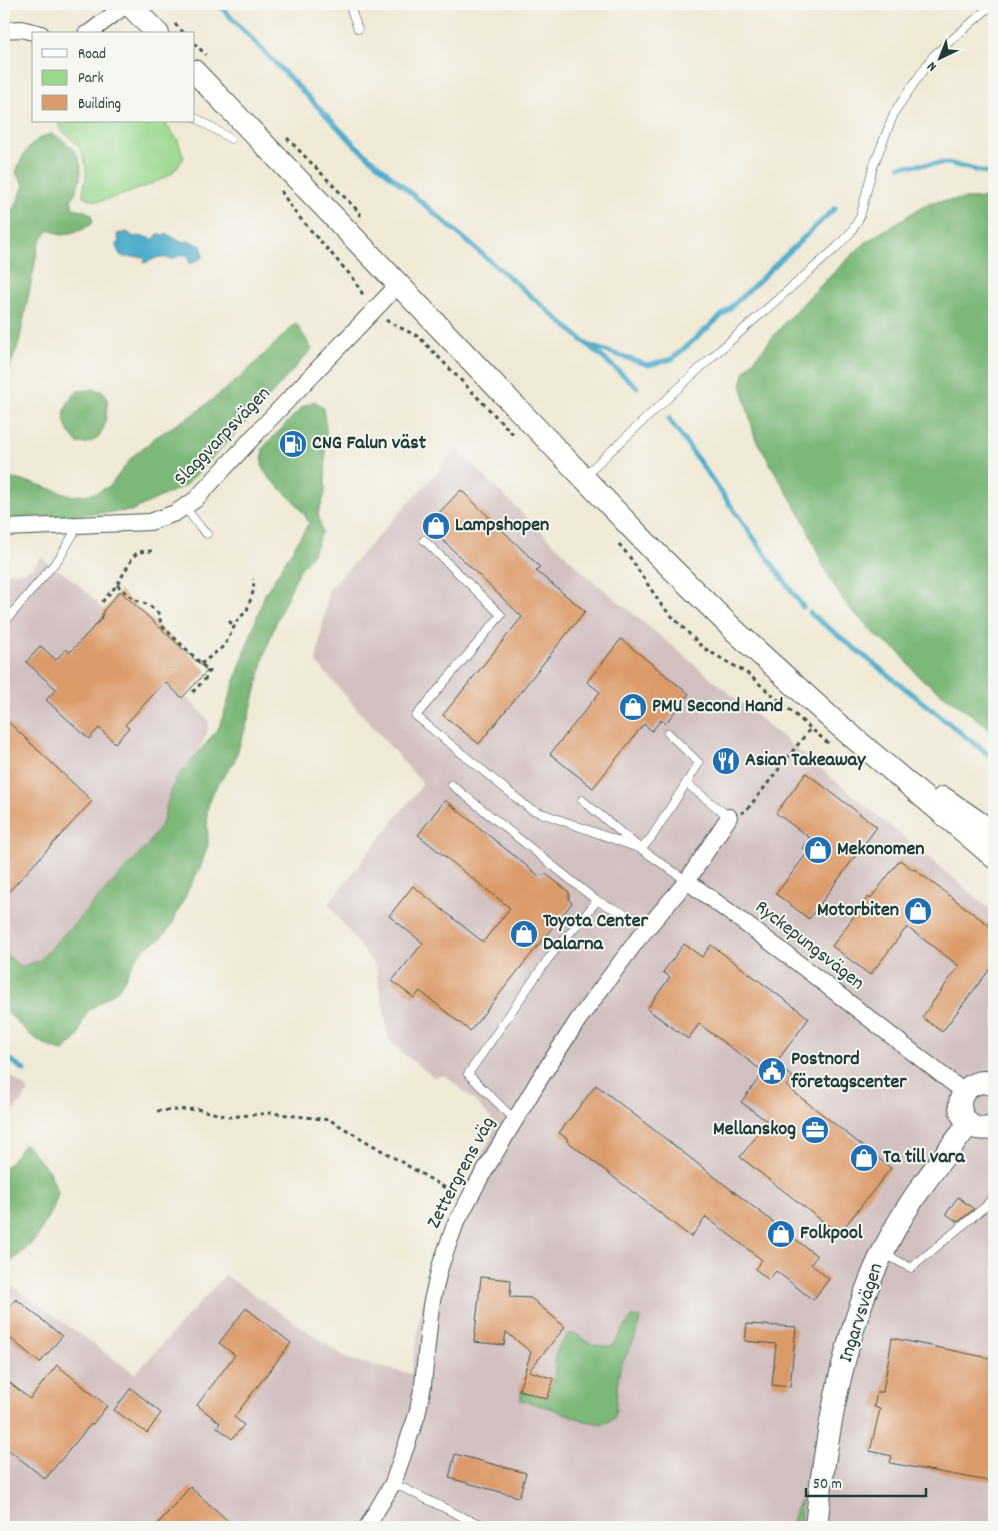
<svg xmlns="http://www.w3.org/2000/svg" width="998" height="1531" font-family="Dekko,sans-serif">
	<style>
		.industrial { fill: #d2bfc0 }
		.green { fill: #9ad88d; stroke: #5c8a60 }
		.forest { fill: #7bb878; stroke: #4d7a56 }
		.water { fill: #4caccb; stroke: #367480 }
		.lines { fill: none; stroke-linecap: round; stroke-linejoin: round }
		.stream { stroke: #4caccb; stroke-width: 5 }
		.building { fill: #db9a69 }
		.lane-casing { stroke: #3e574c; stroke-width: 9 }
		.street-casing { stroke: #3e574c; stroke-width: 18 }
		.secondary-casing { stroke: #3e574c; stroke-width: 24 }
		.path { stroke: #3e574c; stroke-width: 3; stroke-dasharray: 4 4; stroke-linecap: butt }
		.lane { stroke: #fff; stroke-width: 8 }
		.street { stroke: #fff; stroke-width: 16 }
		.secondary { stroke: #fff; stroke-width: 22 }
		.labels { text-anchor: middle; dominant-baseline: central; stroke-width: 4; stroke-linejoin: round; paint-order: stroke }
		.street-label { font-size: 20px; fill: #1f3d34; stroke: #f6f6f2 }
		.poi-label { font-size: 20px; font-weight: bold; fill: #1f3d34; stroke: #f6f6f2; text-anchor: start }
	</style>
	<rect width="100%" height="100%" fill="#f6f6f2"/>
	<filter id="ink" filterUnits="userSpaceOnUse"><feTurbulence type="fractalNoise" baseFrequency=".02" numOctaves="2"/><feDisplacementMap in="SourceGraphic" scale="10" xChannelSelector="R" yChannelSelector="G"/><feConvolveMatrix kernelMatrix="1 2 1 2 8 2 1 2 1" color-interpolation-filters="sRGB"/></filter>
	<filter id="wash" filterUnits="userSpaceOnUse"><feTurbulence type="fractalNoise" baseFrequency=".0096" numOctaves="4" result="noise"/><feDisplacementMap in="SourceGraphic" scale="20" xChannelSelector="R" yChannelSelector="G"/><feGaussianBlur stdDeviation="1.12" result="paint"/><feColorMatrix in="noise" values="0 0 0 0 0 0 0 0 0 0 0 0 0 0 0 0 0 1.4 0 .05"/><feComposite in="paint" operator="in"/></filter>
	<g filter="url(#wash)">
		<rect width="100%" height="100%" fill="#f0e9d5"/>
		<!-- industrial -->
		<g class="industrial">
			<polygon points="457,450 585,574 994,912 994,1527 4,1527 4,1280 135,1374 225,1275 350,1360 411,1374 426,1282 469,1182 493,1132 491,1118 477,1103 445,1075 434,1077 402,1053 389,1040 376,967 328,904 423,784 316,662 329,590"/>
			<polygon points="40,557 77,583 104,610 120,591 207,671 183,698 187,698 198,709 209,721 207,733 196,756 176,778 167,804 164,822 147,846 39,961 20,967 4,954 4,573 24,572 34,567"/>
			<polygon points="4,1071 29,1091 4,1123"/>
		</g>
		<!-- green -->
		<path class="green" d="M59,121h104l15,19 6,18c-4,5 -8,11 -12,15 -10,8 -62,28 -74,28 -5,0 -10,-3 -15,-5 0,-8 2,-13 3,-20 1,-11 -4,-27 -12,-35 -5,-5 -10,-8 -15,-13z"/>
		<!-- forest -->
		<g class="forest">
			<path d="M52,134c31,15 37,37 19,66l2,8 10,2 8,4 2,9 -11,7 -20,5 -13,-5 -10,13 -20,100 -15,39v-167c12,-5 16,-18 20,-30l-8,-12c5,-17 17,-37 36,-39z"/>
			<polygon points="994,197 994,733 987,726 919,677 900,653 878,637 852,611 841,597 825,570 805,523 755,438 741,384 745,371 786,321 815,291 858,249 869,240 925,205 940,201"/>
			<polygon points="296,323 312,349 246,422 186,485 131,511 4,519 4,473 8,478 33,483 73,496 96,493 110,486 132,457 156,437 198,411 242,376"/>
			<path d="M94,389l10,3c5,9 3,15 2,24 -1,16 -11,31 -29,27 -17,-18 -17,-36 1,-52z"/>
			<path d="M314,401l9,6 3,21 -1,66 -7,19 4,19 -9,21 -14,18 -21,46 -12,33 -17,67 -15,45 -16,22 -8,14 -3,13 1,33 -7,22 -10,18 -20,42 -11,13 -14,8 -10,11 -18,32 -30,21 -5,9 -5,17 -14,14c-26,-4 -43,-25 -60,-43v-56l16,15 19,-6 108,-115 16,-24 4,-18 9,-26 20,-22 23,-29 46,-133 44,-71 -5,-9 -9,-12 -27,-25 -6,-12 1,-17 39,-41z"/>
			<polygon points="25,1144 49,1171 58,1193 54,1206 37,1237 25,1250 4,1268 4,1169"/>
			<path d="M632,1317l9,1 -7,22 -14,28 -3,21 -2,29 -11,6 -19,-3 -32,-12 -32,-9v-9l26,8 7,-20 1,-9v-11l3,-11 10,-14c12,-2 16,8 27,11 5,1 11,1 17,1z"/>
			<polygon points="800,1501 801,1512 800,1527 791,1527 795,1511"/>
		</g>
		<!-- water -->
		<path class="water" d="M127,232l7,5c7,-2 13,1 20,2l4,-5 11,1 13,7 8,-1 11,5 2,7v4l-13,7 -3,-10 -11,3 -4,2 -13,-2 -14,6 -2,-1 2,-3 -1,-2h-19l-5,-2 -4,-9 3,-5 -2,-7z"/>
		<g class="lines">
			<!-- stream -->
			<g class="stream">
				<polyline points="218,4 355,145 637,387"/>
				<polyline points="900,166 948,163 994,175"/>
				<polyline points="591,346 648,365 672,359 728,310 835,208"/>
				<polyline points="669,419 803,607"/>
				<polyline points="810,613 994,759"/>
				<polyline points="4,1055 24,1070"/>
			</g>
		</g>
		<g id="blocks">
			<!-- building -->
			<g class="building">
				<polygon points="461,490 540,567 536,571 585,611 479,744 443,715 522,617 427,525"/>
				<polygon points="120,591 207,671 182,698 165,682 125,725 129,728 115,743 99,728 89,739 46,700 56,689 26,662 41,646 56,660 66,649 70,652 101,619 104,610"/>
				<polygon points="621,639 689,694 665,724 661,720 652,731 644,724 593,788 550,754 600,692 587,682"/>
				<polygon points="4,718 92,801 4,897"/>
				<polygon points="723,754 735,762 727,773 715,765"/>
				<polygon points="806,773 877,827 809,919 776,894 808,852 803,848 810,838 776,813"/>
				<polygon points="445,800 539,876 546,874 569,892 569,900 572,903 470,1031 420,991 414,998 392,981 423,943 389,916 413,886 483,942 510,908 418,835"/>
				<polygon points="900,860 913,870 914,869 994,929 994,974 989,970 942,1032 922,1017 959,966 907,927 870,975 832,946 868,897 870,899"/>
				<polygon points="684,944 702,957 711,945 809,1018 775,1064 793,1077 786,1086 891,1168 839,1234 740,1157 768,1122 741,1102 764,1072 699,1024 688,1039 647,1009 670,977 663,972"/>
				<polygon points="596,1085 817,1256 811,1264 829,1279 813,1300 776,1271 769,1280 755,1269 762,1260 706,1217 691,1237 567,1141 568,1139 559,1133"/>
				<polygon points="958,1197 974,1209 958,1222 946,1214"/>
				<polygon points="481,1277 511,1280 510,1297 531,1298 565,1327 529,1371 554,1379 547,1399 519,1390 531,1352 506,1332 504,1345 474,1342"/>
				<polygon points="16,1299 62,1336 40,1363 4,1333 4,1313"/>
				<polygon points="246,1308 291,1343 234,1417 244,1425 232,1439 217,1427 220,1423 197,1405 235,1355 219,1343"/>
				<polygon points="747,1324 796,1327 790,1387 772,1385 776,1344 745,1341"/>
				<polygon points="892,1338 994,1359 994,1482 890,1463 892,1456 870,1451 880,1409 874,1407 877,1392 883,1392"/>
				<polygon points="57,1365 107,1406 92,1425 91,1424 45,1479 4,1446 4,1378 30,1399"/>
				<polygon points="131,1388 161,1413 147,1433 114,1410"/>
				<polygon points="455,1454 526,1473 519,1497 449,1478"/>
				<polygon points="190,1487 235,1527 155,1527"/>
			</g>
		</g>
	</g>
	<g filter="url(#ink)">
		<use href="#blocks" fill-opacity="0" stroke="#3e574c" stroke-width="1"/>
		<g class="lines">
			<defs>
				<g id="lane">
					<polyline points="349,4 358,29"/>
					<polyline points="194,117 231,139"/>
					<polyline points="584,476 712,357 836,248 851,232 860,217 873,167 895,111 933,56 993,4"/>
					<polyline points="185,507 200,527 207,534"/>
					<polyline points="424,540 501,615 416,716 530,809 641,849 651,838 699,763 668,733"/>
					<polyline points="4,623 60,557 78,526"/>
					<polyline points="686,783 729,817"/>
					<polyline points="452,785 597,901 650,925"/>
					<polyline points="582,800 641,849 687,881"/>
					<polyline points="515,1120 468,1074 548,959 597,901"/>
					<polyline points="885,1254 911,1268 986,1206 994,1195"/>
					<polyline points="393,1483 467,1519 491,1527"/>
				</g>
				<g id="street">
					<polyline points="4,30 21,29 41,34"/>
					<polyline points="86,34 89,33 127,4"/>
					<polyline points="4,528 150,522 175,513 195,500 268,421 398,285"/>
					<polyline points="729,817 687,881 781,950 964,1092"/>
					<polyline points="367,1527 393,1483 417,1415 423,1385 431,1305 440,1267 455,1225 479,1180 539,1080 578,1020 638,939 687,881"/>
				</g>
				<g id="secondary">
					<polyline points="129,4 158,34"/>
					<polyline points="194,71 651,548 734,630 834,721 994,857"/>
					<polyline points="943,798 994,833"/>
					<path d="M994,1085c-6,-3 -13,-4 -19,-1 -29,11 -12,56 19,42"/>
					<path d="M816,1527c10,-95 29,-206 75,-291 21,-40 50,-76 78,-112"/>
				</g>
			</defs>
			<!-- lane casing -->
			<use href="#lane" class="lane-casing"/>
			<!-- street casing -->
			<use href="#street" class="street-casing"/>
			<!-- secondary casing -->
			<use href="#secondary" class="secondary-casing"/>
			<!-- path -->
			<g class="path">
				<polyline points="175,24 185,34"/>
				<polyline points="194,43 206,55"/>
				<polyline points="287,138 360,213 360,217"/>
				<polyline points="281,191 293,210 353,278 360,290 365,297"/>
				<polyline points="386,320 389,322 419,337 514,435"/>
				<polyline points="619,544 629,556 662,606 702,647 748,674 829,744"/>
				<polyline points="117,585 135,600 149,605 158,613 162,626 209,671 205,679 190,695"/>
				<polyline points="102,602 117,585 133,557 138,552 153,551"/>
				<polyline points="229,621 235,627"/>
				<polyline points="201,664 225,645 237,621 247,610 254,589 253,579"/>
				<polyline points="741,813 746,811 810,729"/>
				<polyline points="157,1111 197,1109 229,1117 271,1113 330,1120 454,1193"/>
			</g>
			<!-- lane -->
			<use href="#lane" class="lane"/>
			<!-- street -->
			<use href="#street" class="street"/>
			<!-- secondary -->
			<use href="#secondary" class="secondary"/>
		</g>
	</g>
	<!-- icons -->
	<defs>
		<symbol id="fuel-disc" viewBox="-11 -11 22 22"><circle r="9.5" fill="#1f6fb2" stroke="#f6f6f2"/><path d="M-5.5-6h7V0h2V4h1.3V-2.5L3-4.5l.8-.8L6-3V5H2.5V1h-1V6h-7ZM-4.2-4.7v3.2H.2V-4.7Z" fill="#fff"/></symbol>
		<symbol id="shop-disc" viewBox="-11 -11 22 22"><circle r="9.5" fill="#1f6fb2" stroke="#f6f6f2"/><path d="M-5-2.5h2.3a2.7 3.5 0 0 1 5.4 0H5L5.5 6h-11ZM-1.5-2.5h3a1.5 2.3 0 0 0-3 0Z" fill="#fff"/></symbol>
		<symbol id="restaurant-disc" viewBox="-11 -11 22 22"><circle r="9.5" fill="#1f6fb2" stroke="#f6f6f2"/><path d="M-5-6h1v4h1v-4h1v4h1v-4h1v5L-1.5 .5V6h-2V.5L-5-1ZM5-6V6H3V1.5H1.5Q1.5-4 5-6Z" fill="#fff"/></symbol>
		<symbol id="civic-disc" viewBox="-11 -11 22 22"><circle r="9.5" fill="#1f6fb2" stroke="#f6f6f2"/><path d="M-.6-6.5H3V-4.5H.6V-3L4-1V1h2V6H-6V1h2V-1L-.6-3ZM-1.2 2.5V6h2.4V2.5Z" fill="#fff"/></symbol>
		<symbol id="office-disc" viewBox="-11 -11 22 22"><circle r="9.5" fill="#1f6fb2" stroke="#f6f6f2"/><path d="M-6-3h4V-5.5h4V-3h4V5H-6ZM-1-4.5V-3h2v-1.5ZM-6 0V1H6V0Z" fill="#fff"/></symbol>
	</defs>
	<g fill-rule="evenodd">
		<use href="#fuel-disc" x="277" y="428" width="32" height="32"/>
		<use href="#shop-disc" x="420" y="510" width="32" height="32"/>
		<use href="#shop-disc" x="617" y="691" width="32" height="32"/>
		<use href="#restaurant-disc" x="710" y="745" width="32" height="32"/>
		<use href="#shop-disc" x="802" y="834" width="32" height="32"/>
		<use href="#shop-disc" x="902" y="895" width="32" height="32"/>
		<use href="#shop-disc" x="508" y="918" width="32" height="32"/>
		<use href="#civic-disc" x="756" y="1055" width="32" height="32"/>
		<use href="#office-disc" x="799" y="1114" width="32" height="32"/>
		<use href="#shop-disc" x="848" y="1142" width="32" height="32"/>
		<use href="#shop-disc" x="765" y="1218" width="32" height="32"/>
	</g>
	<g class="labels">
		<!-- street labels -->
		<g class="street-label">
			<text transform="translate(223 437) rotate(-46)">Slaggvarpsvägen</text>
			<text transform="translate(809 946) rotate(38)">Ryckepungsvägen</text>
			<text transform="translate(462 1173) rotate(-62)">Zettergrens väg</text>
			<text transform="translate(862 1313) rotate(-72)">Ingarvsvägen</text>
		</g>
		<!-- poi labels -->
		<g class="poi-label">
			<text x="312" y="444">CNG Falun väst</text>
			<text x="455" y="526">Lampshopen</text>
			<text x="652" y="707">PMU Second Hand</text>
			<text x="745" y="761">Asian Takeaway</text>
			<text x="837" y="850">Mekonomen</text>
			<text x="899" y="911" text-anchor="end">Motorbiten</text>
			<text x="543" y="922">Toyota Center<tspan x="543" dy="23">Dalarna</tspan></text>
			<text x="791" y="1060">Postnord<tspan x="791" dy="23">företagscenter</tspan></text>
			<text x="796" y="1130" text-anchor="end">Mellanskog</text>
			<text x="883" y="1158">Ta till vara</text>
			<text x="800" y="1234">Folkpool</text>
		</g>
	</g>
	<!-- margin -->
	<rect width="998" height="1531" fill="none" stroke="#f6f6f2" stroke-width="20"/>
	<!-- legend -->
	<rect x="32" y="32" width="162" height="90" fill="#f6f6f2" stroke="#a0aca6"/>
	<rect x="42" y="49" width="25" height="8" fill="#ffffff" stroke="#a0aca6"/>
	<text x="78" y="58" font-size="15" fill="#1f3d34">Road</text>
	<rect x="42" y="70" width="25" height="15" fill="#9ad88d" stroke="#a0aca6"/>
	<text x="78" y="82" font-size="15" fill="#1f3d34">Park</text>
	<rect x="42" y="95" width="25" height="15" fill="#db9a69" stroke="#a0aca6"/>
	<text x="78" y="108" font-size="15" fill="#1f3d34">Building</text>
	<!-- north arrow -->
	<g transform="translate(940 58) rotate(223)" stroke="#f6f6f2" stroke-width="4" paint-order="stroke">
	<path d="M0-4L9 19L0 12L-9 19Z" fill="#1f3d34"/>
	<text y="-8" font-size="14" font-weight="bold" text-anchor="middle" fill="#1f3d34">N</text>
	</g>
	<!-- scale -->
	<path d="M806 1488v8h120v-8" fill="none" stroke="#1f3d34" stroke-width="2.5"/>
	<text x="813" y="1488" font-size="15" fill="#1f3d34" stroke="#f6f6f2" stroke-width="4" paint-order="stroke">50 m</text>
</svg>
